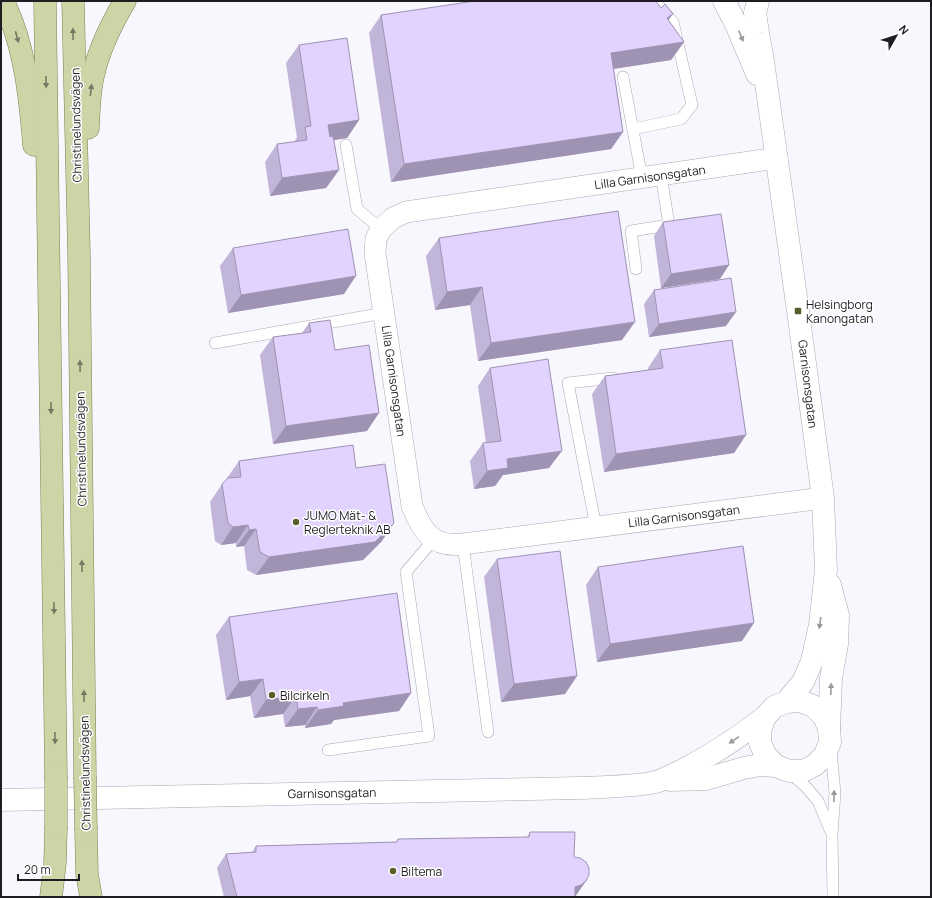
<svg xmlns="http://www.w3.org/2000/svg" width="932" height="898" font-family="Manrope,sans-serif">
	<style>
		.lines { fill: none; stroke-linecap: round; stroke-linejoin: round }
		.lane-casing { stroke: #aba8b1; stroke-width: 12 }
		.street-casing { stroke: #aba8b1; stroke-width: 22 }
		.secondary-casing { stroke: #aba8b1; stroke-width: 23 }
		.primary-casing { stroke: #7b8150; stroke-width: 23 }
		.lane { stroke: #fff; stroke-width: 11 }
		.street { stroke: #fff; stroke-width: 21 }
		.secondary { stroke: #fff; stroke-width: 22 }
		.primary { stroke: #cdd4a5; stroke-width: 22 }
		.primary-bridge-casing { stroke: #7b8150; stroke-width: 23; stroke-linecap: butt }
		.primary-bridge { stroke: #cdd4a5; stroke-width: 22 }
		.wall { fill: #c2b5da }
		.shaded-wall { fill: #9e93b2 }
		.building { fill: #e1d2fe; stroke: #9e93b2 }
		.oneway { fill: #767863 }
		.oneway2 { fill: #9a999b }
		.poi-dot { fill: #585f2d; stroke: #fff; stroke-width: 1.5 }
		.labels { text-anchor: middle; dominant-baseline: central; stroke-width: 3; stroke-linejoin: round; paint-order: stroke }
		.street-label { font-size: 12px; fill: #1f1d21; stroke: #fff }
		.poi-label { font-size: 12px; fill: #1f1d21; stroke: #fff; text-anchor: start }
	</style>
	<rect width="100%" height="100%" fill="#f9f7fe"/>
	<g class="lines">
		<defs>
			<g id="lane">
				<polyline points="623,77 642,178"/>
				<polyline points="633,129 681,119 692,105 673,22 654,1"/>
				<polyline points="346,145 357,209 381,229"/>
				<polyline points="636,269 631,231 669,225 661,175"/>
				<polyline points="215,343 384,313"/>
				<polyline points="596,527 568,383 613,378"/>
				<polyline points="463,544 488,732"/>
				<polyline points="328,750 429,736 406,572 434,539"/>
				<polyline points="831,750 835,793 832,834 833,897"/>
				<polyline points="789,772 806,787 818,801 830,830"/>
			</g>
			<path id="street" d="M777,158l-371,54 -13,6 -12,11 -5,10 -1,14 37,253c10,25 20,42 51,38l360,-46"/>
			<g id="secondary">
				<polyline points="724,1 736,24 757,74"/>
				<polyline points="758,1 755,13 758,33 763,61 798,311 823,498 826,570 820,625 812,661 803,682 786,702 774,707 765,717 760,730 760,743 766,756 776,766 789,771 803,771 815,765 825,755 830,742 829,728 823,715 813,706 800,701 786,702"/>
				<polyline points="829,728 831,678 837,644 838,615 830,585"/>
				<polyline points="670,780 706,779 744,768 760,765 776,766"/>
				<path d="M1,800l577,-12c24,-1 49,-1 73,-5 12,-2 21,-8 32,-13 29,-15 56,-33 82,-53"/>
			</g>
			<g id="primary">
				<path d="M3,1c22,44 27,96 31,144"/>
				<polyline points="45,1 56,777"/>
				<polyline points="73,1 79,255 85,777"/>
				<path d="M88,128c1,-18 1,-38 6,-56 6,-25 18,-49 31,-71"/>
				<polyline points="86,830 87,874 91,897"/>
				<polyline points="51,897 55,863 56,829"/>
			</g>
		</defs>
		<!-- lane casing -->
		<use href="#lane" class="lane-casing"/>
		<!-- street casing -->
		<use href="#street" class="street-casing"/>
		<!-- secondary casing -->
		<use href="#secondary" class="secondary-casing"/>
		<!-- primary casing -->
		<use href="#primary" class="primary-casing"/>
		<!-- lane -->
		<use href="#lane" class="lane"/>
		<!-- street -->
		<use href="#street" class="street"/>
		<!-- secondary -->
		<use href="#secondary" class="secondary"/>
		<!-- primary -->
		<use href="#primary" class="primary"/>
		<defs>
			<g id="primary-bridge">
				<polyline points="56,777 56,829"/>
				<polyline points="85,777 86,830"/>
			</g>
		</defs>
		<!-- primary-bridge casing -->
		<use href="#primary-bridge" class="primary-bridge-casing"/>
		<!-- primary-bridge -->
		<use href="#primary-bridge" class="primary-bridge"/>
	</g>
	<!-- wall -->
	<g class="wall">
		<polygon points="661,8 673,14 668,20 684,42 671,60 614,69 623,132 611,149 391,182 369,33 381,15"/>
		<polygon points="299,45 359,120 347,138 334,140 339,170 326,188 270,196 265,162 277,144 294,142 297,138 286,63"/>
		<polygon points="663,222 720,279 661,288 654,236"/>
		<polygon points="439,238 622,340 478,361 470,305 435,310 426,256"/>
		<polygon points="233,248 344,294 228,313 220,266"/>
		<polygon points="654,290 726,326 649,337 644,304"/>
		<polygon points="309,323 335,350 367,431 273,444 260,355 273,337 302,333"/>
		<polygon points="660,350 746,435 734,453 604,472 592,394 605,376 648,370 648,368"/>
		<polygon points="490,368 549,468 503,475 495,486 474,489 470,461 483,443 486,443 478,386"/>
		<polygon points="239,461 356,468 382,541 363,560 256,575 247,570 244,546 236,547 236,543 221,545 215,541 210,502 222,484 227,480 227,478"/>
		<polygon points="497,559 577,676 565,694 501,702 484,577"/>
		<polygon points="598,567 742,641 597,662 586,585"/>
		<polygon points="229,617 411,693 399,711 334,720 331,724 305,728 305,725 285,727 283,714 254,718 250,696 226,700 216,635"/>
		<polygon points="530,832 574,857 586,881 575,896 575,897 224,897 217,868 226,854 252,852 256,846 396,842 398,839 527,837"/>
	</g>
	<!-- shaded-wall -->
	<g class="shaded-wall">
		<polygon points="673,14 660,31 667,18"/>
		<polygon points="684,42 671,60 599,71 611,53"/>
		<polygon points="359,120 347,138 316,143 328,125"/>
		<polygon points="623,132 611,149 391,182 404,164"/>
		<polygon points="339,170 326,188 270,196 282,178"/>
		<polygon points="729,265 720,279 661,288 671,274"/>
		<polygon points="356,276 344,294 228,313 241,295"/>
		<polygon points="482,287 470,305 435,310 447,292"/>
		<polygon points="736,312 726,326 649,337 659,324"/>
		<polygon points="635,322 622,340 478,361 491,343"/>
		<polygon points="379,413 367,431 273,444 286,426"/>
		<polygon points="746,435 734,453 604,472 616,454"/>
		<polygon points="562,451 549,468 503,475 495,486 474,489 487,471 507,459"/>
		<polygon points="394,523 382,541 363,560 256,575 269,557"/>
		<polygon points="248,525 236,543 221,545 233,527"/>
		<polygon points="256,529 244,546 236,547 249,530"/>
		<polygon points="754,623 742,641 597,662 610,644"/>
		<polygon points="577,676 565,694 501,702 514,684"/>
		<polygon points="263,679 250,696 226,700 239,682"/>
		<polygon points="411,693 399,711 334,720 331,724 305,728 318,710 343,703"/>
		<polygon points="296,696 283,714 254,718 266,700"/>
		<polygon points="317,707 305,725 285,727 298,709"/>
		<polygon points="586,881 577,894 574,897 575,887"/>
	</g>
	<!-- building -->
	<g class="building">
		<polygon points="475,1 656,1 661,8 665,4 673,14 667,18 684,42 611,53 623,132 404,164 381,15"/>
		<polygon points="347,38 359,120 328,125 330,137 333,136 339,170 282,178 277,144 307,140 305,127 311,126 299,45"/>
		<polygon points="618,211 635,322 491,343 482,287 447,292 439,238"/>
		<polygon points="721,214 729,265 671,274 663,222"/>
		<polygon points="348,229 356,276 241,295 233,248"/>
		<polygon points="731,278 736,312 659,324 654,290"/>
		<polygon points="330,320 335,350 369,345 379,413 286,426 273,337 311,332 309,323"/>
		<polygon points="732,340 746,435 616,454 605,376 663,368 660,350"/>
		<polygon points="548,359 562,451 507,459 508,468 487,471 483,443 501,441 490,368"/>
		<polygon points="353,445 356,468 385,464 394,523 375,542 269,557 260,552 256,529 249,530 248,525 233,527 228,523 222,484 228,478 241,477 239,461"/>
		<polygon points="743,546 754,623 610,644 598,567"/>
		<polygon points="560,551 577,676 514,684 497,559"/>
		<polygon points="397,593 411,693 343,703 344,706 318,710 317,707 298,709 296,696 266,700 263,679 239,682 229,617"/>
		<polygon points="530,832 575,832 574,857 580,858 586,862 589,868 589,875 586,881 581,885 575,887 575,897 237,897 226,854 256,852 256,846 397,842 398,839 529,837"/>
	</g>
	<!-- one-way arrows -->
	<defs><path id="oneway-solid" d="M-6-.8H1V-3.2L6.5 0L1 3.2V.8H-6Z"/></defs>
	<g class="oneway">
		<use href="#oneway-solid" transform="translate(73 34) rotate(-91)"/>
		<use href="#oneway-solid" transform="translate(17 37) rotate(75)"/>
		<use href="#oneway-solid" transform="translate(46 82) rotate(89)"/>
		<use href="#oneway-solid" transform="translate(91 90) rotate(-83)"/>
		<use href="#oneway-solid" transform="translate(80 366) rotate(-91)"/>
		<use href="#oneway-solid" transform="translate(51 408) rotate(89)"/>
		<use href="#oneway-solid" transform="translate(82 566) rotate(-91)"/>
		<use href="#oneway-solid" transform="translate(54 608) rotate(89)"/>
		<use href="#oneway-solid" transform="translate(84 696) rotate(-91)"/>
		<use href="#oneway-solid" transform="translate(55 738) rotate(89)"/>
	</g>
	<g class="oneway2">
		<use href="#oneway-solid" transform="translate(741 36) rotate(67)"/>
		<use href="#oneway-solid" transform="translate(820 623) rotate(98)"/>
		<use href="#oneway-solid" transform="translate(831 689) rotate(-88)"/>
		<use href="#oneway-solid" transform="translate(734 740) rotate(146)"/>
		<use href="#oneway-solid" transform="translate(834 796) rotate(-89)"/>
	</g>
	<!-- markers -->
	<g class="poi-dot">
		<rect x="794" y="307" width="8" height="8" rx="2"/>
		<circle cx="296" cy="522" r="4"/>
		<circle cx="272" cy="695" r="4"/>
		<circle cx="393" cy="871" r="4"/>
	</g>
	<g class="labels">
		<!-- street labels -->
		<g class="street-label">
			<text transform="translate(76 125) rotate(-91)">Christinelundsvägen</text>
			<text transform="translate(650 177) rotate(-8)">Lilla Garnisonsgatan</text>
			<text transform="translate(394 381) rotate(82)">Lilla Garnisonsgatan</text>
			<text transform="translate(808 384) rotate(83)">Garnisonsgatan</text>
			<text transform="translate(81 449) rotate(-91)">Christinelundsvägen</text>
			<text transform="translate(684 516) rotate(-7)">Lilla Garnisonsgatan</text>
			<text transform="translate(85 773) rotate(-91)">Christinelundsvägen</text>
			<text transform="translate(332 793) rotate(-1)">Garnisonsgatan</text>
		</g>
		<!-- poi labels -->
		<g class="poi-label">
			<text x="806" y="304">Helsingborg<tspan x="806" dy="14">Kanongatan</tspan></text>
			<text x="304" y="515">JUMO Mät- &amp;<tspan x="304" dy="14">Reglerteknik AB</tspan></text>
			<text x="280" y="695">Bilcirkeln</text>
			<text x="401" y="871">Biltema</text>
		</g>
	</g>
	<!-- border -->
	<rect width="932" height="898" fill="none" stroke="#1f1d21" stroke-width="4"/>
	<!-- north arrow -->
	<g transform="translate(896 36) rotate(51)" stroke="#ffffff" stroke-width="3" paint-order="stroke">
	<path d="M0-3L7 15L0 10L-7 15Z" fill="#1f1d21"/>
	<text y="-6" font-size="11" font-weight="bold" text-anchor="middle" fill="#1f1d21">N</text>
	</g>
	<!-- scale -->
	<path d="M18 874v6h61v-6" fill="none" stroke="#1f1d21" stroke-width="2"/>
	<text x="24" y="874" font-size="12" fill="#1f1d21" stroke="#ffffff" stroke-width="3" paint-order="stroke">20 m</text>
</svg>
